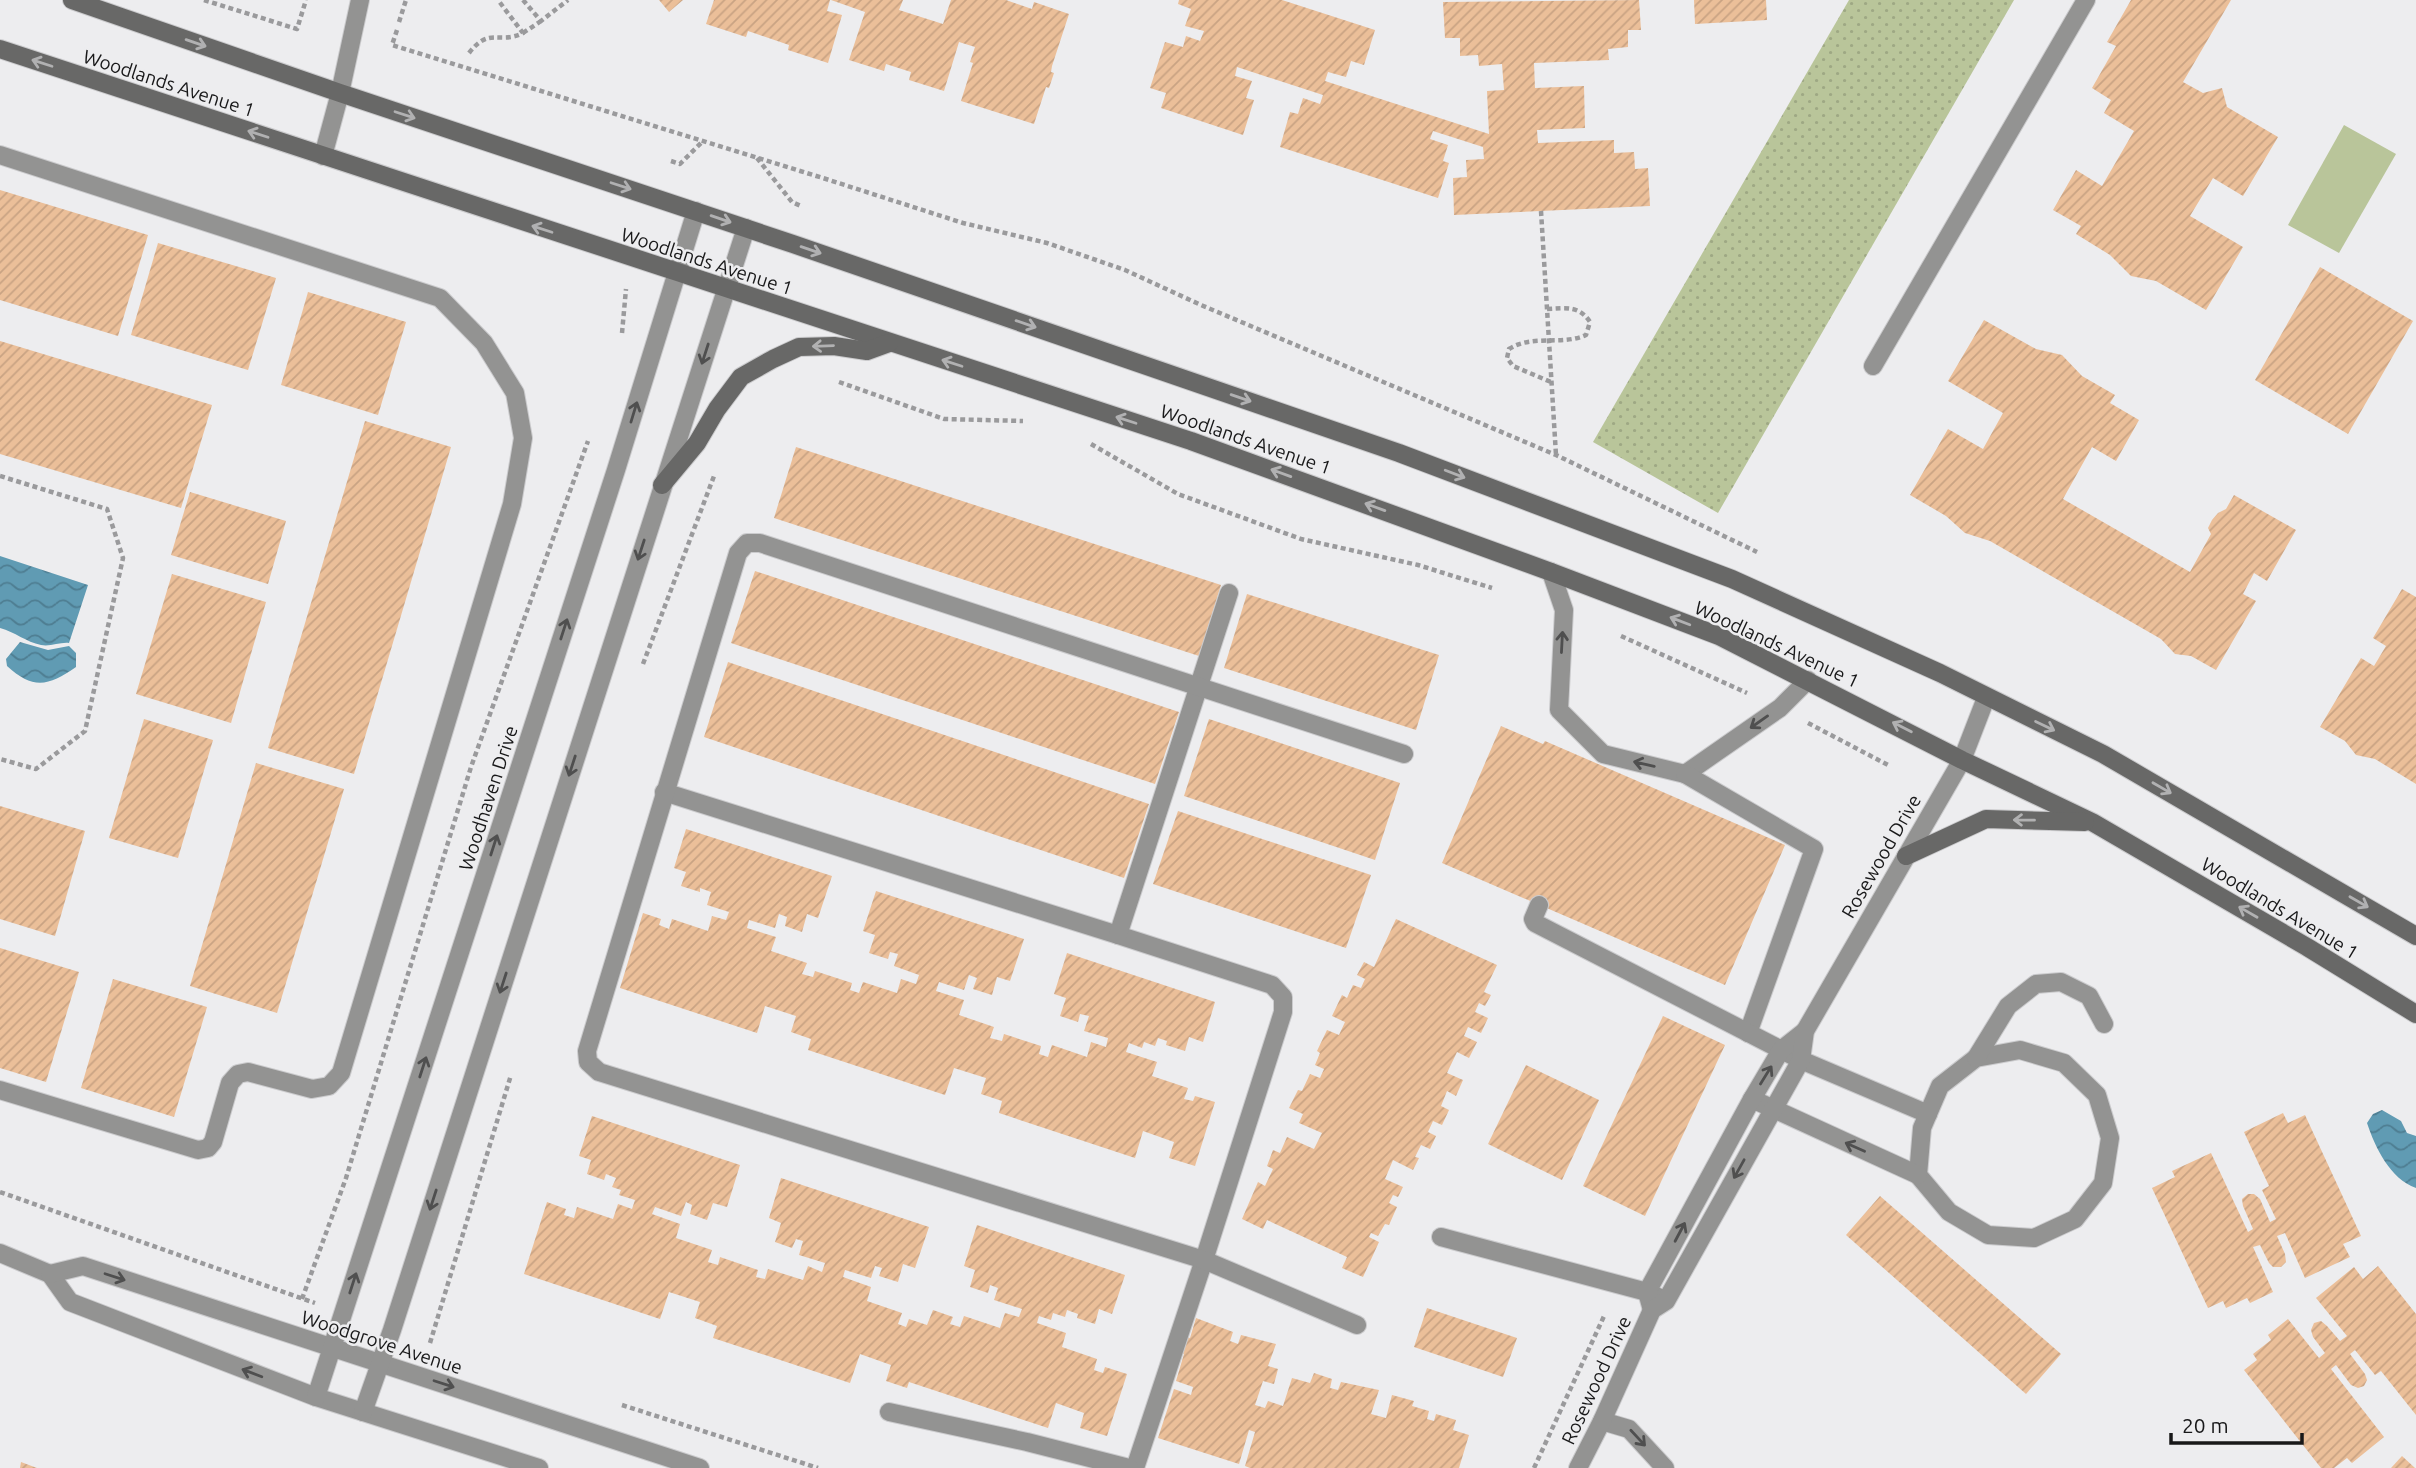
<svg xmlns="http://www.w3.org/2000/svg" width="2416" height="1468" font-family="Ubuntu,sans-serif">
	<style>
		.grass { fill: url(#grass-dots) }
		.pitch { fill: #b9c59a }
		.water { fill: url(#water-waves) }
		.building { fill: url(#building-hatch) }
		.lines { fill: none; stroke-linecap: round; stroke-linejoin: round }
		.service-casing { stroke: #cbcbcd; stroke-width: 20 }
		.minor-casing { stroke: #cbcbcd; stroke-width: 20 }
		.secondary-casing { stroke: #cbcbcd; stroke-width: 20 }
		.path { stroke: #9a9a9c; stroke-width: 4.5; stroke-dasharray: 5 3.5; stroke-linecap: butt }
		.service { stroke: #939392; stroke-width: 18 }
		.minor { stroke: #939392; stroke-width: 18 }
		.secondary { stroke: #686867; stroke-width: 18 }
		.oneway { stroke: #b1b1b2 }
		.oneway2 { stroke: #4f4f4f }
		.labels { text-anchor: middle; dominant-baseline: central; stroke-width: 5; stroke-linejoin: round; paint-order: stroke }
		.street-label { font-size: 19px; fill: #181819; stroke: #ededef }
	</style>
	<defs>
		<pattern id="grass-dots" width="8" height="8" patternUnits="userSpaceOnUse" patternTransform="scale(1.75)"><rect width="8" height="8" fill="#b9c59a"/><path d="M2 2h.1M6 6h.1" fill="none" stroke="#9ea884" stroke-width="1.8" stroke-linecap="round"/></pattern>
		<pattern id="water-waves" width="16" height="10" patternUnits="userSpaceOnUse" patternTransform="scale(1.75)"><rect width="16" height="10" fill="#609bb3"/><path d="M0 5q4-4 8 0t8 0" fill="none" stroke="#4e7d91"/></pattern>
		<pattern id="building-hatch" width="6" height="6" patternUnits="userSpaceOnUse" patternTransform="scale(1.75)"><rect width="6" height="6" fill="#ebbf99"/><path d="M-1 1l2-2M0 6l6-6M5 7l2-2" fill="none" stroke="#c9a383"/></pattern>
	</defs>
	<rect width="100%" height="100%" fill="#ededef"/>
	<!-- grass -->
	<polygon class="grass" points="1849,0 2014,0 1718,513 1593,442"/>
	<!-- pitch -->
	<polygon class="pitch" points="2344,125 2396,154 2339,253 2288,225"/>
	<!-- water -->
	<g class="water">
		<path d="M0,556l88,29 -19,58c-9,-1 -19,4 -28,2 -15,-3 -26,-13 -41,-17z"/>
		<path d="M20,642l28,8 21,-4 7,7v14c-27,19 -43,23 -69,-1l-1,-7z"/>
		<path d="M2382,1110l19,11 6,12 9,3v52c-26,-9 -41,-41 -49,-65l6,-9z"/>
	</g>
	<!-- building -->
	<g class="building">
		<polygon points="659,0 683,0 669,12"/>
		<polygon points="714,0 830,0 827,11 842,15 828,63 788,50 789,45 748,31 746,37 706,24"/>
		<polygon points="831,0 903,0 899,10 943,24 951,0 1006,0 1032,9 1034,2 1069,14 1052,66 1051,72 1054,73 1049,88 1046,87 1034,124 961,101 973,63 970,62 975,47 959,42 944,91 909,80 911,72 886,64 884,71 849,60 865,12"/>
		<polygon points="1179,0 1282,0 1375,30 1364,65 1351,61 1346,77 1328,72 1325,81 1489,134 1487,91 1504,90 1502,64 1479,66 1478,55 1460,56 1460,38 1445,38 1443,2 1639,0 1641,30 1628,30 1628,47 1608,49 1609,60 1534,63 1535,88 1584,86 1585,128 1537,130 1538,143 1614,140 1614,153 1634,152 1635,169 1648,168 1650,206 1454,215 1453,178 1467,177 1466,160 1484,159 1483,147 1433,131 1430,139 1448,145 1443,161 1449,163 1438,198 1280,147 1290,112 1298,114 1303,98 1320,104 1323,95 1237,67 1235,76 1252,81 1246,98 1254,100 1243,135 1161,108 1166,93 1150,88 1165,42 1183,47 1186,36 1200,41 1204,31 1185,26 1191,9 1178,4"/>
		<polygon points="1694,0 1766,0 1767,20 1695,24"/>
		<polygon points="2131,0 2231,0 2183,82 2203,93 2222,88 2227,107 2278,137 2243,196 2213,178 2190,216 2243,247 2206,310 2156,281 2131,276 2110,255 2076,234 2081,226 2053,210 2076,170 2102,186 2134,131 2104,113 2111,100 2092,88 2116,46 2107,42"/>
		<polygon points="0,190 148,235 118,336 0,300"/>
		<polygon points="158,243 276,278 248,370 131,335"/>
		<polygon points="2320,267 2413,321 2348,434 2255,380"/>
		<polygon points="308,292 406,322 378,415 281,385"/>
		<polygon points="1984,320 2036,349 2062,355 2082,376 2115,395 2110,403 2139,420 2116,461 2092,447 2063,499 2190,572 2211,534 2208,528 2212,520 2218,513 2226,509 2234,495 2296,530 2267,581 2254,573 2243,594 2256,601 2216,670 2191,656 2175,654 2161,639 1990,541 1965,533 1946,516 1910,495 1948,429 1983,449 2003,413 1948,381"/>
		<polygon points="0,341 212,405 181,508 0,454"/>
		<polygon points="365,421 451,447 354,774 268,748"/>
		<polygon points="796,447 1221,585 1199,656 774,518"/>
		<polygon points="190,492 286,521 268,584 171,555"/>
		<polygon points="755,571 1179,712 1155,784 731,643"/>
		<polygon points="172,574 266,602 231,723 136,694"/>
		<polygon points="2402,589 2416,597 2416,784 2375,759 2356,755 2345,741 2320,727 2361,658 2374,666 2386,646 2373,638"/>
		<polygon points="1247,594 1439,655 1416,730 1224,668"/>
		<polygon points="728,662 1149,804 1124,878 704,737"/>
		<polygon points="144,719 213,740 178,858 109,838"/>
		<polygon points="1209,719 1400,783 1375,860 1184,796"/>
		<polygon points="1501,726 1543,744 1545,741 1785,845 1725,985 1442,863"/>
		<polygon points="256,763 344,789 277,1013 190,986"/>
		<polygon points="0,806 85,831 55,936 0,919"/>
		<polygon points="1178,811 1371,875 1346,948 1153,884"/>
		<polygon points="686,829 832,876 818,918 807,914 802,932 785,926 787,917 779,914 775,928 749,920 747,928 776,937 771,951 807,963 802,974 813,977 815,971 852,983 850,990 859,993 863,982 897,993 901,979 916,984 919,975 894,966 898,954 890,952 888,959 869,953 875,935 863,931 876,891 1024,939 1010,981 997,977 992,995 973,989 977,978 969,975 964,990 939,982 936,991 964,1000 959,1015 994,1027 990,1038 1002,1041 1004,1034 1041,1046 1039,1054 1048,1057 1052,1045 1087,1057 1091,1042 1106,1047 1108,1038 1084,1031 1089,1016 1080,1014 1078,1022 1060,1016 1066,998 1054,994 1067,953 1215,1002 1203,1042 1189,1037 1185,1051 1166,1045 1167,1041 1158,1038 1155,1046 1144,1042 1142,1048 1129,1043 1126,1052 1157,1062 1152,1076 1188,1088 1184,1099 1193,1101 1195,1096 1215,1102 1195,1166 1169,1158 1174,1142 1143,1131 1135,1158 999,1113 1002,1101 981,1094 986,1078 954,1068 945,1095 808,1050 811,1039 791,1032 796,1016 765,1006 757,1033 620,988 643,913 661,919 659,925 669,929 672,919 708,931 712,916 726,920 729,912 707,905 711,892 700,888 700,892 681,886 686,872 674,868"/>
		<polygon points="1396,919 1497,965 1484,992 1491,995 1485,1006 1479,1003 1475,1012 1488,1018 1481,1033 1468,1027 1464,1036 1477,1042 1469,1058 1457,1052 1447,1073 1463,1080 1456,1096 1447,1091 1441,1106 1449,1110 1442,1125 1433,1121 1428,1132 1436,1136 1430,1149 1421,1145 1415,1157 1419,1158 1413,1170 1393,1160 1385,1179 1403,1187 1398,1197 1393,1195 1389,1203 1397,1207 1389,1225 1385,1224 1378,1236 1371,1233 1369,1237 1379,1242 1363,1277 1342,1268 1347,1257 1267,1220 1263,1229 1242,1219 1258,1182 1265,1186 1273,1169 1267,1166 1273,1150 1280,1153 1287,1137 1314,1149 1322,1133 1299,1123 1303,1114 1289,1108 1298,1090 1302,1091 1310,1074 1320,1078 1324,1069 1315,1065 1320,1053 1317,1051 1327,1030 1339,1035 1345,1022 1332,1016 1342,995 1347,998 1353,985 1361,988 1365,979 1357,975 1364,962 1374,967"/>
		<polygon points="0,948 79,972 46,1082 0,1068"/>
		<polygon points="113,979 207,1007 174,1117 81,1088"/>
		<polygon points="1663,1016 1725,1045 1645,1216 1583,1186"/>
		<polygon points="1526,1065 1599,1100 1562,1180 1488,1144"/>
		<polygon points="2283,1113 2288,1123 2305,1115 2361,1236 2343,1244 2350,1257 2305,1278 2285,1233 2277,1236 2285,1254 2286,1262 2281,1267 2273,1267 2269,1263 2260,1245 2253,1247 2273,1292 2250,1303 2247,1298 2226,1308 2223,1301 2208,1308 2152,1188 2175,1177 2172,1171 2211,1153 2248,1232 2253,1229 2243,1206 2242,1199 2248,1194 2254,1194 2260,1199 2270,1222 2276,1219 2262,1190 2269,1186 2244,1132"/>
		<polygon points="592,1116 740,1165 727,1207 713,1203 707,1220 690,1214 692,1205 686,1202 681,1216 655,1207 652,1214 680,1224 676,1238 712,1250 708,1262 718,1265 720,1257 758,1270 756,1277 765,1279 768,1269 803,1280 808,1266 822,1272 825,1263 799,1255 803,1241 796,1239 792,1248 775,1242 781,1223 769,1218 781,1178 929,1227 915,1268 903,1264 898,1282 879,1276 882,1268 875,1266 871,1278 845,1270 843,1277 871,1287 867,1301 902,1313 898,1324 906,1327 909,1319 927,1325 933,1310 953,1317 950,1324 960,1327 964,1316 1000,1328 1005,1313 1019,1317 1022,1309 994,1300 998,1288 990,1285 988,1293 970,1287 975,1270 964,1266 977,1225 1125,1275 1112,1314 1099,1309 1095,1324 1077,1318 1078,1314 1067,1310 1065,1317 1053,1313 1051,1320 1039,1316 1037,1323 1066,1333 1062,1347 1097,1359 1094,1370 1103,1373 1105,1367 1127,1374 1107,1436 1080,1428 1084,1413 1056,1403 1048,1428 909,1382 907,1388 886,1381 891,1365 860,1354 850,1383 713,1338 717,1326 695,1318 700,1302 669,1292 660,1319 524,1274 547,1202 566,1209 564,1215 574,1218 577,1207 613,1219 618,1204 632,1209 635,1200 619,1195 621,1190 612,1187 616,1178 606,1174 604,1180 587,1174 591,1160 579,1156"/>
		<polygon points="1880,1196 2061,1354 2026,1394 1846,1235"/>
		<polygon points="2378,1266 2416,1314 2416,1415 2381,1371 2375,1375 2355,1350 2350,1354 2365,1374 2367,1380 2364,1386 2358,1388 2351,1385 2336,1365 2331,1369 2384,1437 2352,1463 2347,1458 2334,1468 2321,1468 2244,1370 2257,1360 2253,1354 2271,1340 2268,1335 2288,1319 2319,1358 2325,1353 2313,1337 2311,1330 2314,1323 2321,1321 2327,1326 2340,1341 2347,1336 2316,1298 2354,1267 2363,1279"/>
		<polygon points="1427,1308 1517,1338 1503,1377 1414,1347"/>
		<polygon points="1196,1318 1233,1332 1230,1341 1238,1344 1241,1335 1276,1344 1268,1366 1278,1369 1274,1384 1263,1381 1255,1405 1265,1408 1268,1401 1283,1406 1292,1378 1310,1383 1314,1373 1332,1379 1330,1388 1338,1390 1341,1382 1379,1390 1371,1414 1386,1418 1392,1395 1414,1401 1412,1406 1429,1411 1427,1419 1434,1421 1436,1414 1456,1420 1453,1430 1469,1435 1459,1468 1250,1468 1245,1466 1255,1432 1249,1430 1239,1464 1158,1438 1174,1389 1191,1395 1193,1387 1176,1381 1184,1354 1176,1351 1182,1335 1190,1338"/>
		<polygon points="2402,1456 2415,1468 2391,1468"/>
		<polygon points="21,1462 37,1468 20,1468"/>
	</g>
	<g class="lines">
		<defs>
			<g id="service">
				<polyline points="0,155 440,298 484,343 515,393 523,438 512,504 341,1073 329,1086 312,1089 248,1072 238,1074 230,1083 213,1142 208,1148 198,1150 0,1090"/>
				<polyline points="323,156 340,93 360,0"/>
				<polyline points="1873,366 2086,0"/>
				<polyline points="1551,572 1564,610 1559,710 1603,754 1685,774 1780,708 1808,680"/>
				<polyline points="1685,774 1814,849 1748,1033"/>
				<polyline points="664,792 1118,935 1272,985 1283,997 1283,1012 1204,1260 1135,1468"/>
				<polyline points="1539,905 1533,919 1535,923 1801,1060 1928,1114"/>
				<polyline points="1118,935 1229,593"/>
				<polygon points="2020,1050 2064,1063 2097,1095 2110,1138 2103,1183 2075,1219 2034,1238 1988,1235 1949,1212 1918,1175 1922,1128 1940,1086 1976,1058"/>
				<polyline points="1976,1058 2008,1006 2036,984 2061,982 2089,996 2104,1024"/>
				<polyline points="1752,1099 1918,1175"/>
				<polyline points="1441,1237 1647,1292 1660,1298"/>
				<polyline points="1357,1325 1204,1260 599,1072 588,1062 587,1051 738,553 747,543 760,543 1404,754"/>
				<polyline points="889,1412 1027,1442 1129,1468"/>
				<polyline points="1602,1421 1629,1429 1665,1468"/>
			</g>
			<g id="minor">
				<polyline points="0,1253 50,1274 70,1302 316,1397 539,1468"/>
				<polyline points="50,1274 83,1266 700,1468"/>
				<polyline points="1652,1310 1647,1292 1752,1099 1781,1050 1805,1031"/>
				<polyline points="316,1397 616,470 696,211"/>
				<polyline points="363,1412 392,1330 746,228"/>
				<polyline points="1578,1468 1602,1421 1652,1310 1666,1301 1801,1060 1805,1031 1962,760 1986,698"/>
			</g>
			<g id="secondary">
				<polyline points="72,0 340,93 793,244 1399,453 1732,579 1940,673 2103,754 2416,936"/>
				<polyline points="0,49 1191,441 1551,572 1719,636 1962,760 2092,822 2307,947 2416,1014"/>
				<polyline points="662,485 697,443 717,409 741,377 773,359 799,347 834,346 867,351 889,343"/>
				<polyline points="1906,856 1986,819 2085,822"/>
			</g>
		</defs>
		<!-- service casing -->
		<use href="#service" class="service-casing"/>
		<!-- minor casing -->
		<use href="#minor" class="minor-casing"/>
		<!-- secondary casing -->
		<use href="#secondary" class="secondary-casing"/>
		<!-- path -->
		<g class="path">
			<polyline points="204,0 297,29 306,0"/>
			<polyline points="523,0 541,21 568,0"/>
			<polyline points="399,22 406,0"/>
			<polyline points="397,30 392,45 826,179 963,223 1047,243 1125,270 1201,305 1556,455 1757,552"/>
			<polyline points="523,33 541,21"/>
			<path d="M469,53c21,-27 30,-8 54,-20l-25,-33"/>
			<polyline points="757,158 792,202 801,206"/>
			<polyline points="671,161 680,164 702,142"/>
			<polyline points="1541,211 1556,455"/>
			<path d="M1547,309c18,-1 32,-4 43,13l-4,13c-24,11 -54,-1 -77,14l-2,9 6,8 38,16"/>
			<polyline points="622,333 626,289"/>
			<polyline points="839,382 944,419 1023,421"/>
			<polyline points="1091,444 1178,494 1301,539 1418,565 1492,588"/>
			<polyline points="0,476 107,509 123,558 85,731 36,769 0,759"/>
			<polyline points="1621,636 1747,693"/>
			<polyline points="643,664 714,476"/>
			<polyline points="1808,723 1888,765"/>
			<polyline points="0,1192 315,1303"/>
			<polyline points="302,1299 346,1178 471,767 588,441"/>
			<polyline points="430,1343 511,1075"/>
			<polyline points="622,1405 818,1468"/>
			<polyline points="1534,1468 1605,1314"/>
		</g>
		<!-- service -->
		<use href="#service" class="service"/>
		<!-- minor -->
		<use href="#minor" class="minor"/>
		<!-- secondary -->
		<use href="#secondary" class="secondary"/>
	</g>
	<!-- one-way arrows -->
	<defs><path id="oneway-shaft" d="M-6 0H5M1.5-3L5.5 0L1.5 3" fill="none" stroke-width="1.6" stroke-linecap="round" stroke-linejoin="round" transform="scale(1.75)"/></defs>
	<g class="oneway">
		<use href="#oneway-shaft" transform="translate(196 43) rotate(19)"/>
		<use href="#oneway-shaft" transform="translate(42 63) rotate(-162)"/>
		<use href="#oneway-shaft" transform="translate(405 115) rotate(18)"/>
		<use href="#oneway-shaft" transform="translate(258 134) rotate(-162)"/>
		<use href="#oneway-shaft" transform="translate(621 186) rotate(18)"/>
		<use href="#oneway-shaft" transform="translate(721 219) rotate(19)"/>
		<use href="#oneway-shaft" transform="translate(542 229) rotate(-162)"/>
		<use href="#oneway-shaft" transform="translate(811 250) rotate(19)"/>
		<use href="#oneway-shaft" transform="translate(1026 324) rotate(19)"/>
		<use href="#oneway-shaft" transform="translate(823 346) rotate(178)"/>
		<use href="#oneway-shaft" transform="translate(952 363) rotate(-162)"/>
		<use href="#oneway-shaft" transform="translate(1241 398) rotate(19)"/>
		<use href="#oneway-shaft" transform="translate(1126 420) rotate(-162)"/>
		<use href="#oneway-shaft" transform="translate(1281 473) rotate(-160)"/>
		<use href="#oneway-shaft" transform="translate(1455 474) rotate(21)"/>
		<use href="#oneway-shaft" transform="translate(1375 507) rotate(-160)"/>
		<use href="#oneway-shaft" transform="translate(1680 621) rotate(-159)"/>
		<use href="#oneway-shaft" transform="translate(2045 726) rotate(26)"/>
		<use href="#oneway-shaft" transform="translate(1902 727) rotate(-153)"/>
		<use href="#oneway-shaft" transform="translate(2162 788) rotate(30)"/>
		<use href="#oneway-shaft" transform="translate(2024 820) rotate(-179)"/>
		<use href="#oneway-shaft" transform="translate(2359 902) rotate(30)"/>
		<use href="#oneway-shaft" transform="translate(2248 912) rotate(-150)"/>
	</g>
	<g class="oneway2">
		<use href="#oneway-shaft" transform="translate(705 354) rotate(108)"/>
		<use href="#oneway-shaft" transform="translate(634 412) rotate(-73)"/>
		<use href="#oneway-shaft" transform="translate(641 550) rotate(108)"/>
		<use href="#oneway-shaft" transform="translate(564 629) rotate(-72)"/>
		<use href="#oneway-shaft" transform="translate(1562 642) rotate(-87)"/>
		<use href="#oneway-shaft" transform="translate(1759 722) rotate(145)"/>
		<use href="#oneway-shaft" transform="translate(1644 764) rotate(-167)"/>
		<use href="#oneway-shaft" transform="translate(572 766) rotate(108)"/>
		<use href="#oneway-shaft" transform="translate(494 845) rotate(-72)"/>
		<use href="#oneway-shaft" transform="translate(503 983) rotate(108)"/>
		<use href="#oneway-shaft" transform="translate(423 1067) rotate(-72)"/>
		<use href="#oneway-shaft" transform="translate(1766 1075) rotate(-58)"/>
		<use href="#oneway-shaft" transform="translate(1855 1147) rotate(-156)"/>
		<use href="#oneway-shaft" transform="translate(1739 1169) rotate(119)"/>
		<use href="#oneway-shaft" transform="translate(433 1200) rotate(108)"/>
		<use href="#oneway-shaft" transform="translate(1680 1232) rotate(-62)"/>
		<use href="#oneway-shaft" transform="translate(115 1277) rotate(18)"/>
		<use href="#oneway-shaft" transform="translate(353 1283) rotate(-72)"/>
		<use href="#oneway-shaft" transform="translate(252 1373) rotate(-159)"/>
		<use href="#oneway-shaft" transform="translate(444 1384) rotate(18)"/>
		<use href="#oneway-shaft" transform="translate(1638 1438) rotate(47)"/>
	</g>
	<g class="labels">
		<!-- street labels -->
		<g class="street-label">
			<text transform="translate(169 83) rotate(18)">Woodlands Avenue 1</text>
			<text transform="translate(707 261) rotate(18)">Woodlands Avenue 1</text>
			<text transform="translate(1246 439) rotate(19)">Woodlands Avenue 1</text>
			<text transform="translate(1777 644) rotate(25)">Woodlands Avenue 1</text>
			<text transform="translate(488 798) rotate(-72)">Woodhaven Drive</text>
			<text transform="translate(1881 856) rotate(-60)">Rosewood Drive</text>
			<text transform="translate(2280 908) rotate(31)">Woodlands Avenue 1</text>
			<text transform="translate(382 1342) rotate(18)">Woodgrove Avenue</text>
			<text transform="translate(1596 1380) rotate(-65)">Rosewood Drive</text>
		</g>
	</g>
	<!-- scale -->
	<path d="M2171 1433v10h131v-10" fill="none" stroke="#181819" stroke-width="3.5"/>
	<text x="2182" y="1433" font-size="21" fill="#181819" stroke="#ededef" stroke-width="5" paint-order="stroke">20 m</text>
</svg>
